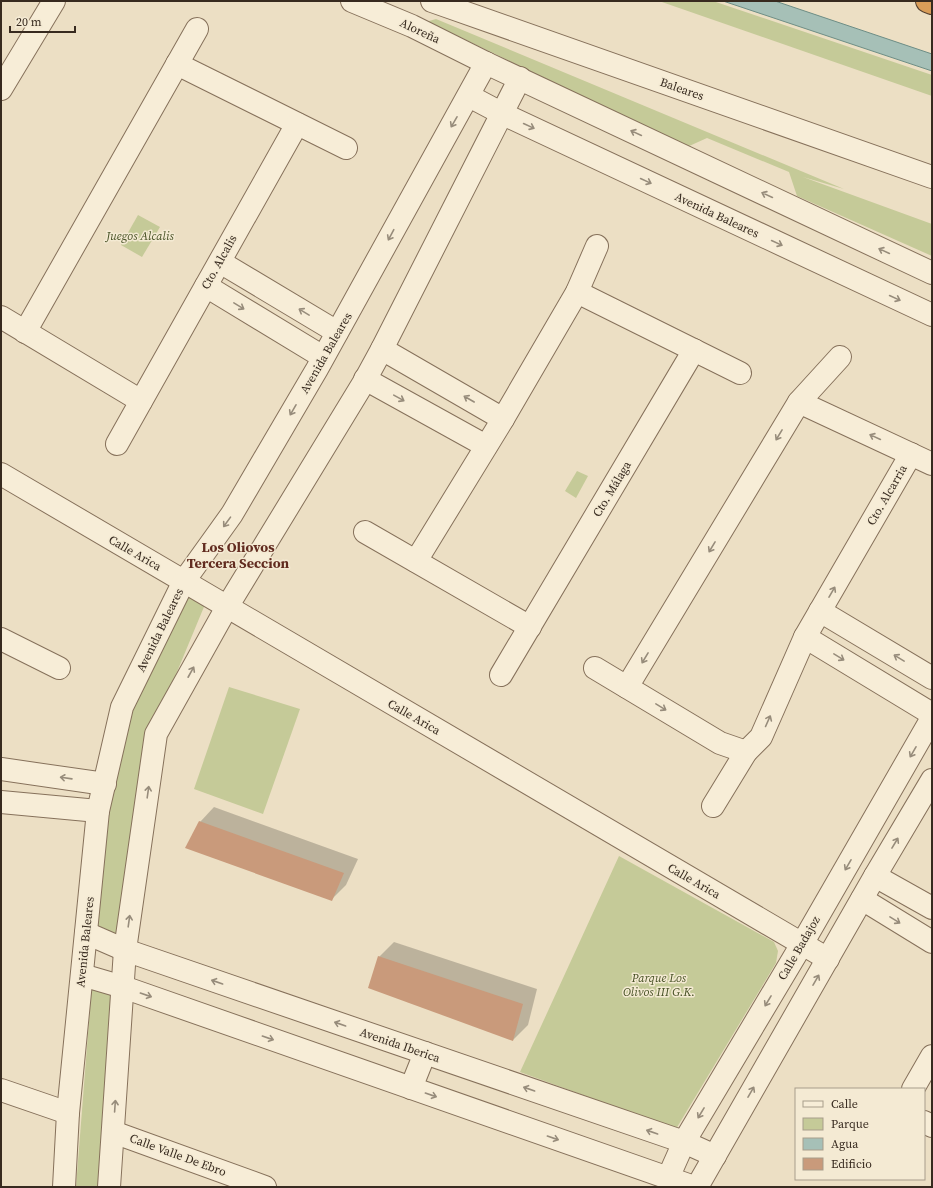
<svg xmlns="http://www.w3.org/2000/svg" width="933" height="1188" font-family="'Source Serif 4',serif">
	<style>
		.green { fill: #c5ca98 }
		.water { fill: #a6c0b7; stroke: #6d8d85 }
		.shadow { fill: #0003 }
		.building { fill: #c99a7b }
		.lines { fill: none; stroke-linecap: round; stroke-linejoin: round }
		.minor-casing { stroke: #86715b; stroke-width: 24 }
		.highway-casing { stroke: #54402f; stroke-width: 24 }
		.minor { stroke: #f7edd7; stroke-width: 22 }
		.highway { stroke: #d99d58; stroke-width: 22 }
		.oneway { stroke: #978c7b }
		.labels { text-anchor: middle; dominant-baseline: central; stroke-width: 3; stroke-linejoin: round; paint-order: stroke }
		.street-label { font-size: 12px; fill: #372a1f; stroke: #f4ead3 }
		.park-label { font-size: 12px; font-style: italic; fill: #485226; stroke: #f4ead3 }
		.quarter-label { font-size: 14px; font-weight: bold; fill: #622c20; stroke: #f4ead3 }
	</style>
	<rect width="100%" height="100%" fill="#ecdfc4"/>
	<!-- green -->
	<g class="green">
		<polygon points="659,1 713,1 932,75 932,96"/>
		<polygon points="436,19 844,189 803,177 932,224 932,256 797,196 789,172 707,138 687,147 433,24 412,26"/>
		<polygon points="138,215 160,227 142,257 121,245"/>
		<polygon points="577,471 588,476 576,498 565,491"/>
		<polygon points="179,583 206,602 152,732 123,939 92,928 100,841 125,710"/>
		<polygon points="229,687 300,709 263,814 194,789"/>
		<polygon points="619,856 774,942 778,951 776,963 676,1129 520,1072"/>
		<polygon points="92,983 114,987 98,1187 76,1187"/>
	</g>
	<!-- water -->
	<polygon class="water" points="723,1 775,1 932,54 932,71"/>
	<!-- shadow -->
	<g class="shadow">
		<polygon points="214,807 358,859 346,885 331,900 200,822"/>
		<polygon points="394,942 537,989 528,1025 513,1040 379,957"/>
	</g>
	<!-- building -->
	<g class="building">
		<polygon points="199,821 344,873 332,901 185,848"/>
		<polygon points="378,956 523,1004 513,1041 368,988"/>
	</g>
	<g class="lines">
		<defs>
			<g id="minor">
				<polyline points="352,1 412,26 486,63 932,273"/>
				<polyline points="432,1 932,177"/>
				<polyline points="177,64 346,148"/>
				<polyline points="1,89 54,1"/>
				<polyline points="469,96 503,114 932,315"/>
				<polyline points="220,262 337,332"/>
				<polyline points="206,286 323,357"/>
				<polyline points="577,292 740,373"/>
				<polyline points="1,317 141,401"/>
				<polyline points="25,332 197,29"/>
				<polyline points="382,349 503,419"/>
				<polyline points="365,379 486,446"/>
				<polyline points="799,402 932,464"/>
				<polyline points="117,444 297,124"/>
				<polyline points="1,474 828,959"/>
				<polyline points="365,532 530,627"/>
				<polyline points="416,561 503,419 577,292 597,246"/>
				<polyline points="820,611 932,678"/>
				<polyline points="805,637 932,714"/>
				<polyline points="1,639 59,668"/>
				<polyline points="595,668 720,743 746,752"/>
				<polyline points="501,675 694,350"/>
				<polyline points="627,687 799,402 840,357"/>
				<polyline points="1,769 105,784"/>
				<polyline points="1,802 98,811"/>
				<polyline points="713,806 746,752 761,737 805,637 911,454"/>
				<polyline points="875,876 932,908"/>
				<polyline points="862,899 932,942"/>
				<polyline points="86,933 125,950 684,1142 715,1156"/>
				<polyline points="82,975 123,987 694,1187"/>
				<polyline points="411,1088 425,1053"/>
				<polyline points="913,1089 932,1056"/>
				<polyline points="1,1090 68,1113"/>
				<polyline points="924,1122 932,1126"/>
				<polyline points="113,1132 265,1187"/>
				<polyline points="668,1178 684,1142 802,944 932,718"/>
				<polyline points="64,1187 68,1113 98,811 122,707 184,581 232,514 317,369 486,63"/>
				<polyline points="109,1187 125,950 156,734 227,607 364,382 382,349 520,78"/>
				<polyline points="697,1187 875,876 932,780"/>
			</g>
			<polyline id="highway" points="927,1 932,3"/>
		</defs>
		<!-- minor casing -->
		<use href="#minor" class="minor-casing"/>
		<!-- highway casing -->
		<use href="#highway" class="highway-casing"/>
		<!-- minor -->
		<use href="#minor" class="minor"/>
		<!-- highway -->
		<use href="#highway" class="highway"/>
	</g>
	<!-- one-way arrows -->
	<defs><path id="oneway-shaft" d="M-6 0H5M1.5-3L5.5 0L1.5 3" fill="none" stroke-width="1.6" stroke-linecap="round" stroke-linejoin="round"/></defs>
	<g class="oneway">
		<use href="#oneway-shaft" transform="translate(454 122) rotate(120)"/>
		<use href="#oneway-shaft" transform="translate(529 126) rotate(25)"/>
		<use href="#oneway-shaft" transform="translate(636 133) rotate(-155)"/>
		<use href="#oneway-shaft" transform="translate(646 181) rotate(25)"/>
		<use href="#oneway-shaft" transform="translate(767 195) rotate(-155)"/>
		<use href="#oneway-shaft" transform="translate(391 235) rotate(118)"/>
		<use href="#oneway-shaft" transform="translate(777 243) rotate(25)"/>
		<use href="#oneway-shaft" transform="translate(884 251) rotate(-155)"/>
		<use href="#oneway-shaft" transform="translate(895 298) rotate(25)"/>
		<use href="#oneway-shaft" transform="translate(239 306) rotate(31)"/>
		<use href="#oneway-shaft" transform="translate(304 312) rotate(-149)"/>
		<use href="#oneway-shaft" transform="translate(399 398) rotate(29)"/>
		<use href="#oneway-shaft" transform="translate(469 399) rotate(-150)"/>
		<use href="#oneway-shaft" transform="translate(293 410) rotate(120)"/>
		<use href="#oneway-shaft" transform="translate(779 435) rotate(121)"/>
		<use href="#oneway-shaft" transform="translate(875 437) rotate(-155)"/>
		<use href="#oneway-shaft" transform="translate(227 522) rotate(126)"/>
		<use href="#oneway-shaft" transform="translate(712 547) rotate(121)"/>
		<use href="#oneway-shaft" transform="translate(832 592) rotate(-60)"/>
		<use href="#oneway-shaft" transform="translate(839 657) rotate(31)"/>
		<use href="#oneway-shaft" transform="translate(645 658) rotate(121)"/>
		<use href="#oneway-shaft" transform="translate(899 658) rotate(-149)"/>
		<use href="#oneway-shaft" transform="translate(191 672) rotate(-61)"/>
		<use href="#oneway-shaft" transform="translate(661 707) rotate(31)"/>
		<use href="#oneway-shaft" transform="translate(768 721) rotate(-66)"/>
		<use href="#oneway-shaft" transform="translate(913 752) rotate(120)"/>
		<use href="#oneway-shaft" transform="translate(66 778) rotate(-172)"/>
		<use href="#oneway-shaft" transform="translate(148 792) rotate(-82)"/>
		<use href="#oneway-shaft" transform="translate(895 843) rotate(-59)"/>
		<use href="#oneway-shaft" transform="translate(848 865) rotate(120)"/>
		<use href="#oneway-shaft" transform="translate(895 920) rotate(32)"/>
		<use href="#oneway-shaft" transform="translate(129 921) rotate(-82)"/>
		<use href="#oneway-shaft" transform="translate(816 980) rotate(-60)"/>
		<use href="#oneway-shaft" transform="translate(217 982) rotate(-161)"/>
		<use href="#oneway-shaft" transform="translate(146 995) rotate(19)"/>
		<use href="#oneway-shaft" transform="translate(768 1001) rotate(121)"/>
		<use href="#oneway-shaft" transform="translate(340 1024) rotate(-161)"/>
		<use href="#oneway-shaft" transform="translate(268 1038) rotate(19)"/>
		<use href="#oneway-shaft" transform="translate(529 1089) rotate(-161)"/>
		<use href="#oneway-shaft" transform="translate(751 1092) rotate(-60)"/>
		<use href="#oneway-shaft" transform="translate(431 1095) rotate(19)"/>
		<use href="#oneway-shaft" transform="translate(115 1106) rotate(-86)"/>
		<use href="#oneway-shaft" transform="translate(701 1113) rotate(121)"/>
		<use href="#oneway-shaft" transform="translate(652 1132) rotate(-161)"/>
		<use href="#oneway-shaft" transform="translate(553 1138) rotate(19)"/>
	</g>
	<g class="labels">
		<!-- street labels -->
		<g class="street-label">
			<text transform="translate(420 31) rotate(25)">Aloreña</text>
			<text transform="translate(682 89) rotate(19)">Baleares</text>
			<text transform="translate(717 215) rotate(25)">Avenida Baleares</text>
			<text transform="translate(219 262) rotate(-61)">Cto. Alcalis</text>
			<text transform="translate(326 353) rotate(-60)">Avenida Baleares</text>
			<text transform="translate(612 489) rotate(-59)">Cto. Málaga</text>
			<text transform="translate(887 495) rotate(-60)">Cto. Alcarria</text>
			<text transform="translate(135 553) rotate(30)">Calle Arica</text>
			<text transform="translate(160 630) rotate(-64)">Avenida Baleares</text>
			<text transform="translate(414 717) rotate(30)">Calle Arica</text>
			<text transform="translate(694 881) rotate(30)">Calle Arica</text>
			<text transform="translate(85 942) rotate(-84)">Avenida Baleares</text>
			<text transform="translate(799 948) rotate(-60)">Calle Badajoz</text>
			<text transform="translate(400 1045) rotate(19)">Avenida Iberica</text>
			<text transform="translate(178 1155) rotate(20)">Calle Valle De Ebro</text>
		</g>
		<!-- park labels -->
		<g class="park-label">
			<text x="140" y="236">Juegos Alcalis</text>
			<text x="659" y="978">Parque Los<tspan x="659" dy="14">Olivos III G.K.</tspan></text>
		</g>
		<!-- quarter labels -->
		<g class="quarter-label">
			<text x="238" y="547">Los Oliovos<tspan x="238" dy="16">Tercera Seccion</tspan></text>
		</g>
	</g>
	<!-- border -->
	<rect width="933" height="1188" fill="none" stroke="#372a1f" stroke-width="4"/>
	<!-- legend -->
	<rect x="795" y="1088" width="130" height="92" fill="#f4ead3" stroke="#a89d8b"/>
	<rect x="803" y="1101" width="20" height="6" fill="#f7edd7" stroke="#a89d8b"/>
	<text x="831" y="1108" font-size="12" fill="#372a1f">Calle</text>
	<rect x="803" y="1118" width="20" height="12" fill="#c5ca98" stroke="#a89d8b"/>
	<text x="831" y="1128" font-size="12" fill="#372a1f">Parque</text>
	<rect x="803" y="1138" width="20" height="12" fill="#a6c0b7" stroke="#a89d8b"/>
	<text x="831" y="1148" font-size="12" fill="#372a1f">Agua</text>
	<rect x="803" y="1158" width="20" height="12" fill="#c99a7b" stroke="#a89d8b"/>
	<text x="831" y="1168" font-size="12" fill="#372a1f">Edificio</text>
	<!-- scale -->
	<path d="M10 26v6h65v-6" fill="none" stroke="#372a1f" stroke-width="2"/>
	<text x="16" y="26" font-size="12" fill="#372a1f" stroke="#f4ead3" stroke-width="3" paint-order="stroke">20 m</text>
</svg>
